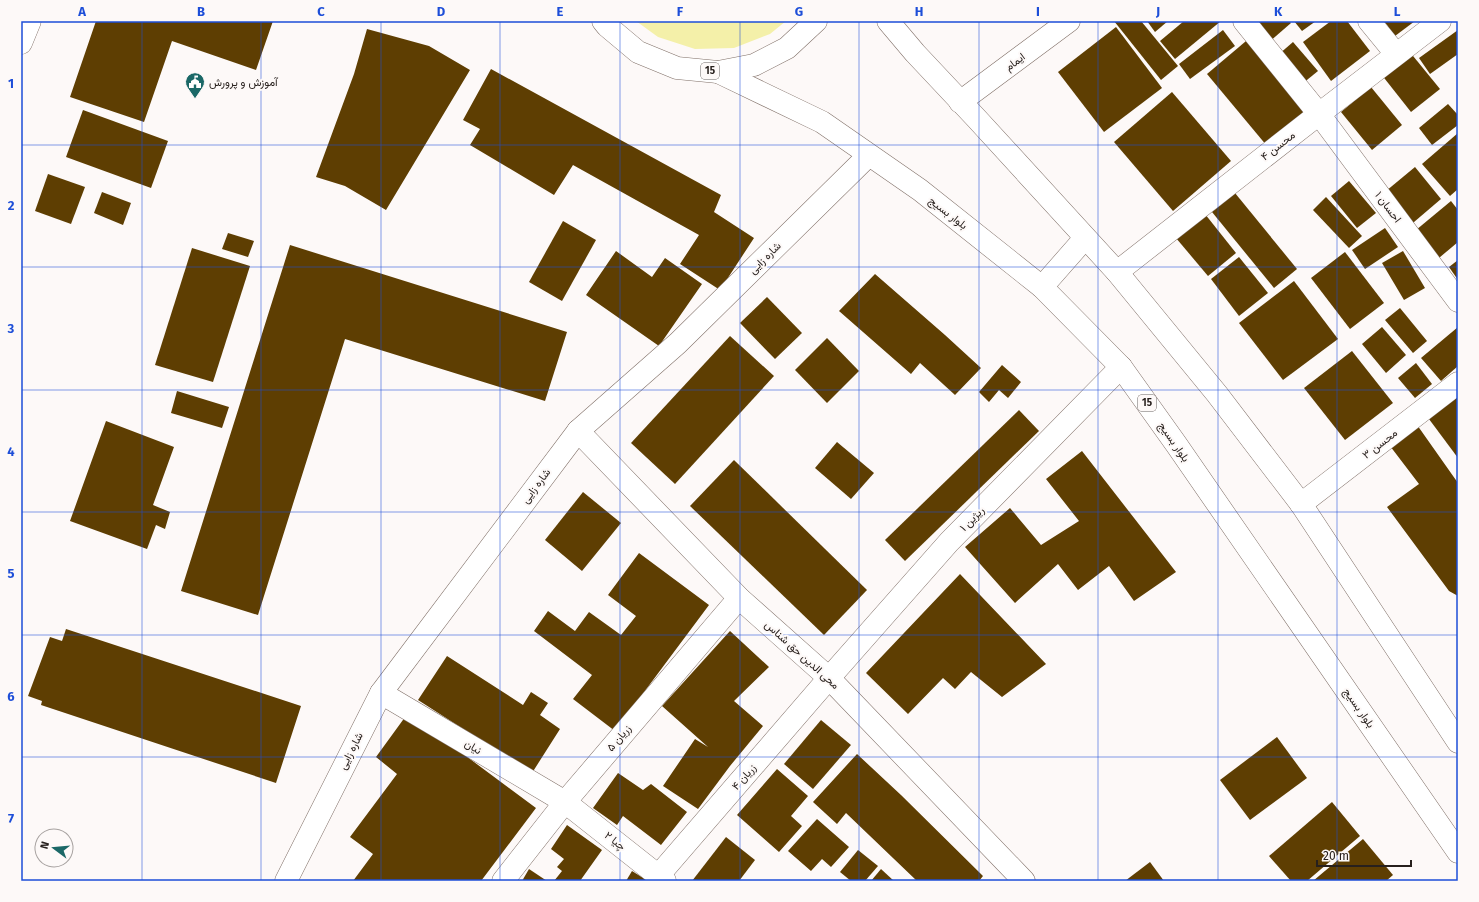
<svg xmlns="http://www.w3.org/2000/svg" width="1479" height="902" font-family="'Fira Sans',Vazirmatn,sans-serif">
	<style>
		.grass { fill: #f4f0a9 }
		.building { fill: #5e3e02 }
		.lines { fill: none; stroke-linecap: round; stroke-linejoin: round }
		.minor-casing { stroke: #807068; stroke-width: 23 }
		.secondary-casing { stroke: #807068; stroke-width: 23 }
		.primary-casing { stroke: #807068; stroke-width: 23 }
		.minor { stroke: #fff; stroke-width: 22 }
		.secondary { stroke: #fff; stroke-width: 22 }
		.primary { stroke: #fff; stroke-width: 22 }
		.grid { fill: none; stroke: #1d4ed8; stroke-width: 1; stroke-opacity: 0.55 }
		.labels { text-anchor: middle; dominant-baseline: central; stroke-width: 4; stroke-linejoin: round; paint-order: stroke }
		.shield { fill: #fdf9f8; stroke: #67615f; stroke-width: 1 }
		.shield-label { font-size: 10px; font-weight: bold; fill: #27201d }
		.street-label { font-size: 11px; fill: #27201d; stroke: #fdf9f8 }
		.poi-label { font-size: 11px; fill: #27201d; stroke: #fdf9f8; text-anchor: start }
		.neatline { fill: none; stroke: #1d4ed8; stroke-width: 1.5 }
		.grid-label { font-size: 13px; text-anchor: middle; font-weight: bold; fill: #1d4ed8 }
	</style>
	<rect width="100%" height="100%" fill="#fdf9f8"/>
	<!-- grass -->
	<polygon class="grass" points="636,21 786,21 770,34 734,48 695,49 658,37"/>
	<!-- building -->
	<g class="building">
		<polygon points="96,21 273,21 256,70 172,41 144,122 70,97"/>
		<polygon points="1114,21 1141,21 1178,66 1161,80"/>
		<polygon points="1147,21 1168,21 1155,32"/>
		<polygon points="1184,21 1221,21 1175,59 1160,41"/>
		<polygon points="1251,21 1289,21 1291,23 1269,42"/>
		<polygon points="1294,21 1316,21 1302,31"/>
		<polygon points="1331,21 1347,21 1370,51 1331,81 1303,42"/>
		<polygon points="1384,21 1415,21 1395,36"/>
		<polygon points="1116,27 1162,88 1104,132 1058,72"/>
		<polygon points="367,29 429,46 470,70 386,210 345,186 316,177 354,74"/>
		<polygon points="1223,30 1235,46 1190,79 1179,64"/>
		<polygon points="1458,30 1458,54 1430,74 1419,58"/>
		<polygon points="1252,36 1312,108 1267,146 1207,74"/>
		<polygon points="1293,42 1318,71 1302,84 1278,55"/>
		<polygon points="1409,51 1440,89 1411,112 1381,74"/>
		<polygon points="491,69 721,195 714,212 754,238 720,290 680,264 699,235 573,165 554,195 470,145 480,129 463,120"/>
		<polygon points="1371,87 1402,125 1372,150 1341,112"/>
		<polygon points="1172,92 1231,161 1173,211 1114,142"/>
		<polygon points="1448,104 1458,115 1458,125 1432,145 1419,128"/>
		<polygon points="83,110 168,141 151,188 66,157"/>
		<polygon points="1458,133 1458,189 1450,196 1422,164"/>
		<polygon points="1415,167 1441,199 1407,228 1380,196"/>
		<polygon points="48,174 85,187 71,224 35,211"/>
		<polygon points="1349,181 1376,213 1357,228 1331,196"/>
		<polygon points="102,192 131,203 123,225 94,213"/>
		<polygon points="1235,193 1297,269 1274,288 1212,212"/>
		<polygon points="1326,197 1362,236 1349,248 1313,210"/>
		<polygon points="1451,201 1458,210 1458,242 1433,263 1410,235"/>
		<polygon points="1205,214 1236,253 1208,276 1176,238"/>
		<polygon points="563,221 596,240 562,301 529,282"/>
		<polygon points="1385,228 1398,247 1365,269 1352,250"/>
		<polygon points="228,233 254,241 248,257 222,249"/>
		<polygon points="290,245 567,332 545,401 345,339 258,615 181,591"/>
		<polygon points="192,248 250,266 213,382 155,365"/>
		<polygon points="616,251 652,277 665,258 702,284 659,346 586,295"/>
		<polygon points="1403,251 1425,288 1404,300 1382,263"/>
		<polygon points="1345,252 1384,303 1350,329 1311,278"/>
		<polygon points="1239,257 1268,293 1239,316 1211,279"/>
		<polygon points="1458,260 1458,280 1449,267"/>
		<polygon points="875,274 945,335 981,368 955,395 920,363 911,374 839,311"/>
		<polygon points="1294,281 1338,339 1283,380 1239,323"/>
		<polygon points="767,297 802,333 775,359 740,323"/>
		<polygon points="1400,308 1427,341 1413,353 1385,320"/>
		<polygon points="1382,327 1406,355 1386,373 1362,344"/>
		<polygon points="1458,327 1458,366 1441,381 1421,358"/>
		<polygon points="730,336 774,376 675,484 631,443"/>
		<polygon points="827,338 859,371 827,403 795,370"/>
		<polygon points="1352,351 1393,403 1345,440 1304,388"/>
		<polygon points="1416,363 1432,384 1415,398 1398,378"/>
		<polygon points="1002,365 1021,382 1008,398 999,390 989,402 979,392"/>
		<polygon points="177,391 229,407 222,428 171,413"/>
		<polygon points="1458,391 1458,458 1426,415"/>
		<polygon points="1019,410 1039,431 905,561 885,540"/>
		<polygon points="106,421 174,447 153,505 170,512 165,529 156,525 147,549 70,521"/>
		<polygon points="1415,422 1458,483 1458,596 1449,591 1387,507 1419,484 1387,442"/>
		<polygon points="837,442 874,473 851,499 815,468"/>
		<polygon points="1082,451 1176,572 1134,601 1109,566 1078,590 1058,564 1015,603 965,547 1010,508 1041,545 1079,521 1046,479"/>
		<polygon points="734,460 867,590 824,635 690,506"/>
		<polygon points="583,492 621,523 582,571 545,540"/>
		<polygon points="639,553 709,605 615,731 573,699 592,675 534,631 548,611 575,631 589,612 621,635 636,616 608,595"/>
		<polygon points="960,574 1046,664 1002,697 971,672 955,689 943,678 908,714 866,673"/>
		<polygon points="66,629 301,706 276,783 41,705 42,701 28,696 50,637 62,641"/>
		<polygon points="730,631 769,667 734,701 763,726 730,766 698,809 663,786 695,739 708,747 662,706"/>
		<polygon points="447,656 523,705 531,692 548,703 540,715 560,729 532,773 418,700"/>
		<polygon points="408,713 536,808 481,881 353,881 373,854 350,837 397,774 376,757"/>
		<polygon points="821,720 851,745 813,789 784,764"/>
		<polygon points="1277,737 1307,778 1250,820 1220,780"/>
		<polygon points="857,754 901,795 983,876 979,881 917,881 846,813 837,824 813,802"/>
		<polygon points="777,769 808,796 791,816 802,826 779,852 737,815"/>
		<polygon points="618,773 643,790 651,784 687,812 661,845 623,816 617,825 593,808"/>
		<polygon points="1332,802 1360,836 1307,881 1291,881 1269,856"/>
		<polygon points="817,819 849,847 831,867 822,859 811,871 788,851"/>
		<polygon points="567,825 602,850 580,881 554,881 562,871 557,867 564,859 551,849"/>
		<polygon points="726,837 755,860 739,881 692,881"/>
		<polygon points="1363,839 1393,875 1386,881 1313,881"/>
		<polygon points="858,850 878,866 865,881 851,881 840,872"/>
		<polygon points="1150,862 1164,881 1125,881"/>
		<polygon points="529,869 547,881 522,881"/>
		<polygon points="881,869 894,881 871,881"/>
		<polygon points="632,871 648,881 626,881"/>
	</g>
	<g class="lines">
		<defs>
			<g id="minor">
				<polyline points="1244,21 1319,114 1458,301"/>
				<polyline points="1369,21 1396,54"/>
				<polyline points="960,102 1069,21"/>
				<polyline points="1117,272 1319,114 1440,21"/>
				<polyline points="578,431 739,598 829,678 1024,881"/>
				<polyline points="1301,504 1458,383"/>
				<polyline points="381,693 565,802 665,881"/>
				<polyline points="658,876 829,678 949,542 1121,367"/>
				<polyline points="286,881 381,693 578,431 678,343 868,156"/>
				<polyline points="503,881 565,802 739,598"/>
			</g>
			<polyline id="secondary" points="21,43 30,21"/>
			<g id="primary">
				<polyline points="603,21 607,26 638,52 677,68 718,72 754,65 787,48 816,21"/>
				<polyline points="888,21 915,53 977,119 1117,272 1217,394 1301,504 1458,742"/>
				<polyline points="718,72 822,122 920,190 1042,287 1121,367 1176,444 1458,852"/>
				<polyline points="1042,287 1085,238"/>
			</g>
		</defs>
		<!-- minor casing -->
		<use href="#minor" class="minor-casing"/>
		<!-- secondary casing -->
		<use href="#secondary" class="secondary-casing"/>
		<!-- primary casing -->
		<use href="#primary" class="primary-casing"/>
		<!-- minor -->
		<use href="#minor" class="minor"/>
		<!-- secondary -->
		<use href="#secondary" class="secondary"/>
		<!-- primary -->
		<use href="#primary" class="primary"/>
	</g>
	<!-- grid -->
	<path class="grid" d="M142,21v860M261,21v860M381,21v860M500,21v860M620,21v860M740,21v860M859,21v860M979,21v860M1098,21v860M1218,21v860M1337,21v860M21,145h1437M21,267h1437M21,390h1437M21,512h1437M21,635h1437M21,757h1437"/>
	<!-- icons -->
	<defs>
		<symbol id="civic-pin" viewBox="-11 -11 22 30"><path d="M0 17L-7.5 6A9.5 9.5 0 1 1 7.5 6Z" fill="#1b6867" stroke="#fdf9f8"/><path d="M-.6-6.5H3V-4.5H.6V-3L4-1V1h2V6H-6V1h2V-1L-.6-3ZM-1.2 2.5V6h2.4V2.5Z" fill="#fff"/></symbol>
	</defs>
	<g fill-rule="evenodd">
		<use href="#civic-pin" x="184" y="71" width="22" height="30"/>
	</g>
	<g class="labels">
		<!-- shield labels -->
		<g class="shield">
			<rect x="701" y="63" width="18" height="16" rx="3"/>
			<rect x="1138" y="395" width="18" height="16" rx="3"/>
		</g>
		<g class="shield-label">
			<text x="710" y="71">15</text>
			<text x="1147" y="403">15</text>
		</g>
		<!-- street labels -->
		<g class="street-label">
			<text transform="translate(1015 62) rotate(-37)">ایمام</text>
			<text transform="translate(1278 146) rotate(-38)">محسن ۴</text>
			<text transform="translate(1388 207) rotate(53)">احسان ۱</text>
			<text transform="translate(948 213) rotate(38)">بلوار بسیج</text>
			<text transform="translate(765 258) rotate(-45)">شاره زایی</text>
			<text transform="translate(1174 442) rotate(55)">بلوار بسیج</text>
			<text transform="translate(1380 444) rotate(-38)">محسن ۳</text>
			<text transform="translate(536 486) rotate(-53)">شاره زایی</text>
			<text transform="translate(972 519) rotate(-46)">ریژین ۱</text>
			<text transform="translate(802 655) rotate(42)">محی الدین حق شناس</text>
			<text transform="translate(1359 708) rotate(55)">بلوار بسیج</text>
			<text transform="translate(619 738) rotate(-50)">زریان ۵</text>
			<text transform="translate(473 747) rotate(31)">نیان</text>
			<text transform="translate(351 751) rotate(-63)">شاره زایی</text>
			<text transform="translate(744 777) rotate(-49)">زریان ۴</text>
			<text transform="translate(615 841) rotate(38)">چیا ۲</text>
		</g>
		<!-- poi labels -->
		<g class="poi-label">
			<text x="209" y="82">آموزش و پرورش</text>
		</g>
	</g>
	<!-- border -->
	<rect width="1479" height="902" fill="none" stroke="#fdf9f8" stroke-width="44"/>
	<!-- north arrow -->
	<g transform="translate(54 848) rotate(286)"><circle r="19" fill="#fdf9f8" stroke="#a7a2a0"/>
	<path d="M0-3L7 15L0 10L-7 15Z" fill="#1b6867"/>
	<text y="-6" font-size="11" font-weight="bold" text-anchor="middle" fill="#27201d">N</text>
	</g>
	<!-- scale -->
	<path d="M1317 860v6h94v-6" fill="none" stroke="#27201d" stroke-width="2"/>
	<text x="1323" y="860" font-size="12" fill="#27201d" stroke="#fdf9f8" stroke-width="3" paint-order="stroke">20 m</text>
	<rect x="22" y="22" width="1435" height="858" class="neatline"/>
	<g class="grid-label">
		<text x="82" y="16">A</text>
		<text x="201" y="16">B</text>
		<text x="321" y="16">C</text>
		<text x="441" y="16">D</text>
		<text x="560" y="16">E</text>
		<text x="680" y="16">F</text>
		<text x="799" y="16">G</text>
		<text x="919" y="16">H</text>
		<text x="1038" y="16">I</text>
		<text x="1158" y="16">J</text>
		<text x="1278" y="16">K</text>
		<text x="1397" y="16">L</text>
		<text x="11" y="88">1</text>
		<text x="11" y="210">2</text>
		<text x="11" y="333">3</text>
		<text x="11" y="456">4</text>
		<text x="11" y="578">5</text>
		<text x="11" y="701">6</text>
		<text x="11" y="823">7</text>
	</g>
</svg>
